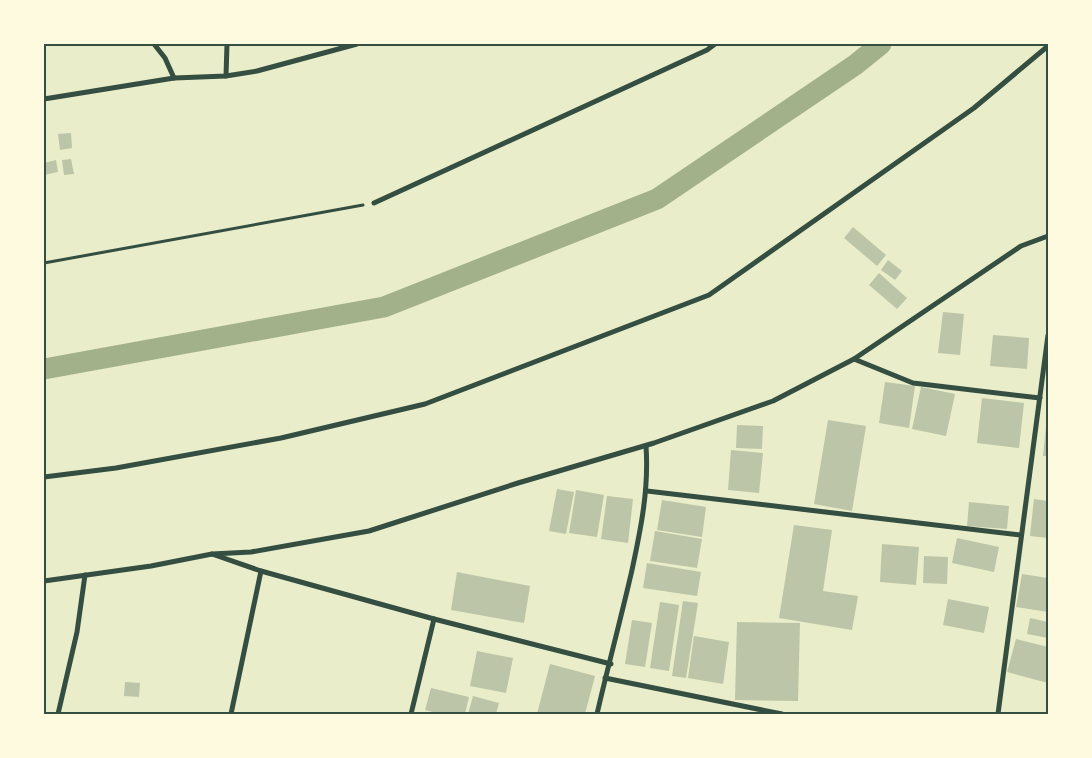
<svg xmlns="http://www.w3.org/2000/svg" width="1092" height="758" font-family="Jost,sans-serif">
	<style>
		.lines { fill: none; stroke-linecap: round; stroke-linejoin: round }
		.canal { stroke: #a3b18a; stroke-width: 21 }
		.building { fill: #bcc5a7 }
		.path { stroke: #344e41; stroke-width: 3 }
		.minor { stroke: #344e41; stroke-width: 5 }
		.neatline { fill: none; stroke: #344e41; stroke-width: 2 }
	</style>
	<rect width="100%" height="100%" fill="#e9edc9"/>
	<g class="lines">
		<!-- canal -->
		<polyline class="canal" points="44,369 384,307 657,199 855,65 881,44"/>
	</g>
	<!-- building -->
	<g class="building">
		<polygon points="71,133 72,148 60,150 58,134"/>
		<polygon points="71,159 74,174 64,175 62,160"/>
		<polygon points="56,160 58,172 44,175 44,163"/>
		<polygon points="853,227 886,255 877,266 844,238"/>
		<polygon points="888,260 902,271 895,280 881,270"/>
		<polygon points="879,273 907,298 897,309 869,285"/>
		<polygon points="943,312 964,314 960,355 938,353"/>
		<polygon points="993,335 1029,338 1027,369 990,366"/>
		<polygon points="885,382 915,386 909,428 879,423"/>
		<polygon points="921,387 955,394 946,436 912,429"/>
		<polygon points="982,398 1024,403 1019,448 977,443"/>
		<polygon points="828,420 866,426 852,511 814,504"/>
		<polygon points="737,425 763,426 762,449 736,448"/>
		<polygon points="1046,427 1048,427 1048,456 1043,456"/>
		<polygon points="731,450 763,453 759,493 728,490"/>
		<polygon points="557,489 574,492 566,534 549,531"/>
		<polygon points="576,490 604,495 597,537 569,533"/>
		<polygon points="607,496 633,499 628,543 601,539"/>
		<polygon points="1034,499 1048,501 1048,538 1030,536"/>
		<polygon points="662,500 706,507 702,537 657,530"/>
		<polygon points="969,502 1009,506 1007,529 967,526"/>
		<polygon points="794,525 832,530 823,591 858,596 852,630 779,618"/>
		<polygon points="655,531 702,539 697,568 650,561"/>
		<polygon points="957,538 999,547 994,572 952,563"/>
		<polygon points="882,544 919,547 916,585 880,582"/>
		<polygon points="924,556 948,557 947,584 923,583"/>
		<polygon points="647,563 701,572 697,596 643,588"/>
		<polygon points="457,572 530,586 524,623 451,610"/>
		<polygon points="1022,574 1048,578 1048,612 1016,607"/>
		<polygon points="948,599 989,607 984,633 943,625"/>
		<polygon points="683,601 698,603 686,678 672,676"/>
		<polygon points="660,602 679,605 669,671 650,668"/>
		<polygon points="1030,618 1048,622 1048,638 1027,634"/>
		<polygon points="632,620 652,623 645,667 625,664"/>
		<polygon points="737,622 800,623 798,701 735,700"/>
		<polygon points="694,636 729,642 723,684 688,678"/>
		<polygon points="1016,639 1048,647 1048,683 1007,672"/>
		<polygon points="477,651 513,658 506,693 470,686"/>
		<polygon points="550,664 595,676 585,714 537,714"/>
		<polygon points="125,682 140,683 139,697 124,696"/>
		<polygon points="431,688 469,697 465,714 440,714 425,710"/>
		<polygon points="473,696 499,703 496,714 468,714"/>
	</g>
	<g class="lines">
		<!-- path -->
		<polyline class="path" points="44,263 363,205"/>
		<!-- minor -->
		<g class="minor">
			<polyline points="154,44 165,58 174,78"/>
			<polyline points="226,76 227,44"/>
			<polyline points="44,99 174,78 226,76 257,71 357,44"/>
			<polyline points="374,203 707,50 715,44"/>
			<polyline points="854,359 913,383 1040,398"/>
			<polyline points="44,477 116,468 281,438 425,404 709,295 974,108 1048,46"/>
			<polyline points="647,491 1021,535"/>
			<polyline points="212,554 251,552 369,531 518,483 654,443 773,401 854,359 1021,246 1048,236"/>
			<polyline points="44,581 151,566 212,554 261,571 434,619 611,664"/>
			<polyline points="605,678 782,714"/>
			<polyline points="58,714 77,632 85,575"/>
			<polyline points="231,714 261,571"/>
			<polyline points="411,714 434,619"/>
			<path d="M597,714c11,-48 24,-96 35,-144 9,-42 17,-81 14,-124"/>
			<polyline points="998,714 1048,335"/>
		</g>
	</g>
	<!-- border -->
	<rect width="1092" height="758" fill="none" stroke="#fefae0" stroke-width="90"/>
	<rect x="45" y="45" width="1002" height="668" class="neatline"/>
</svg>
